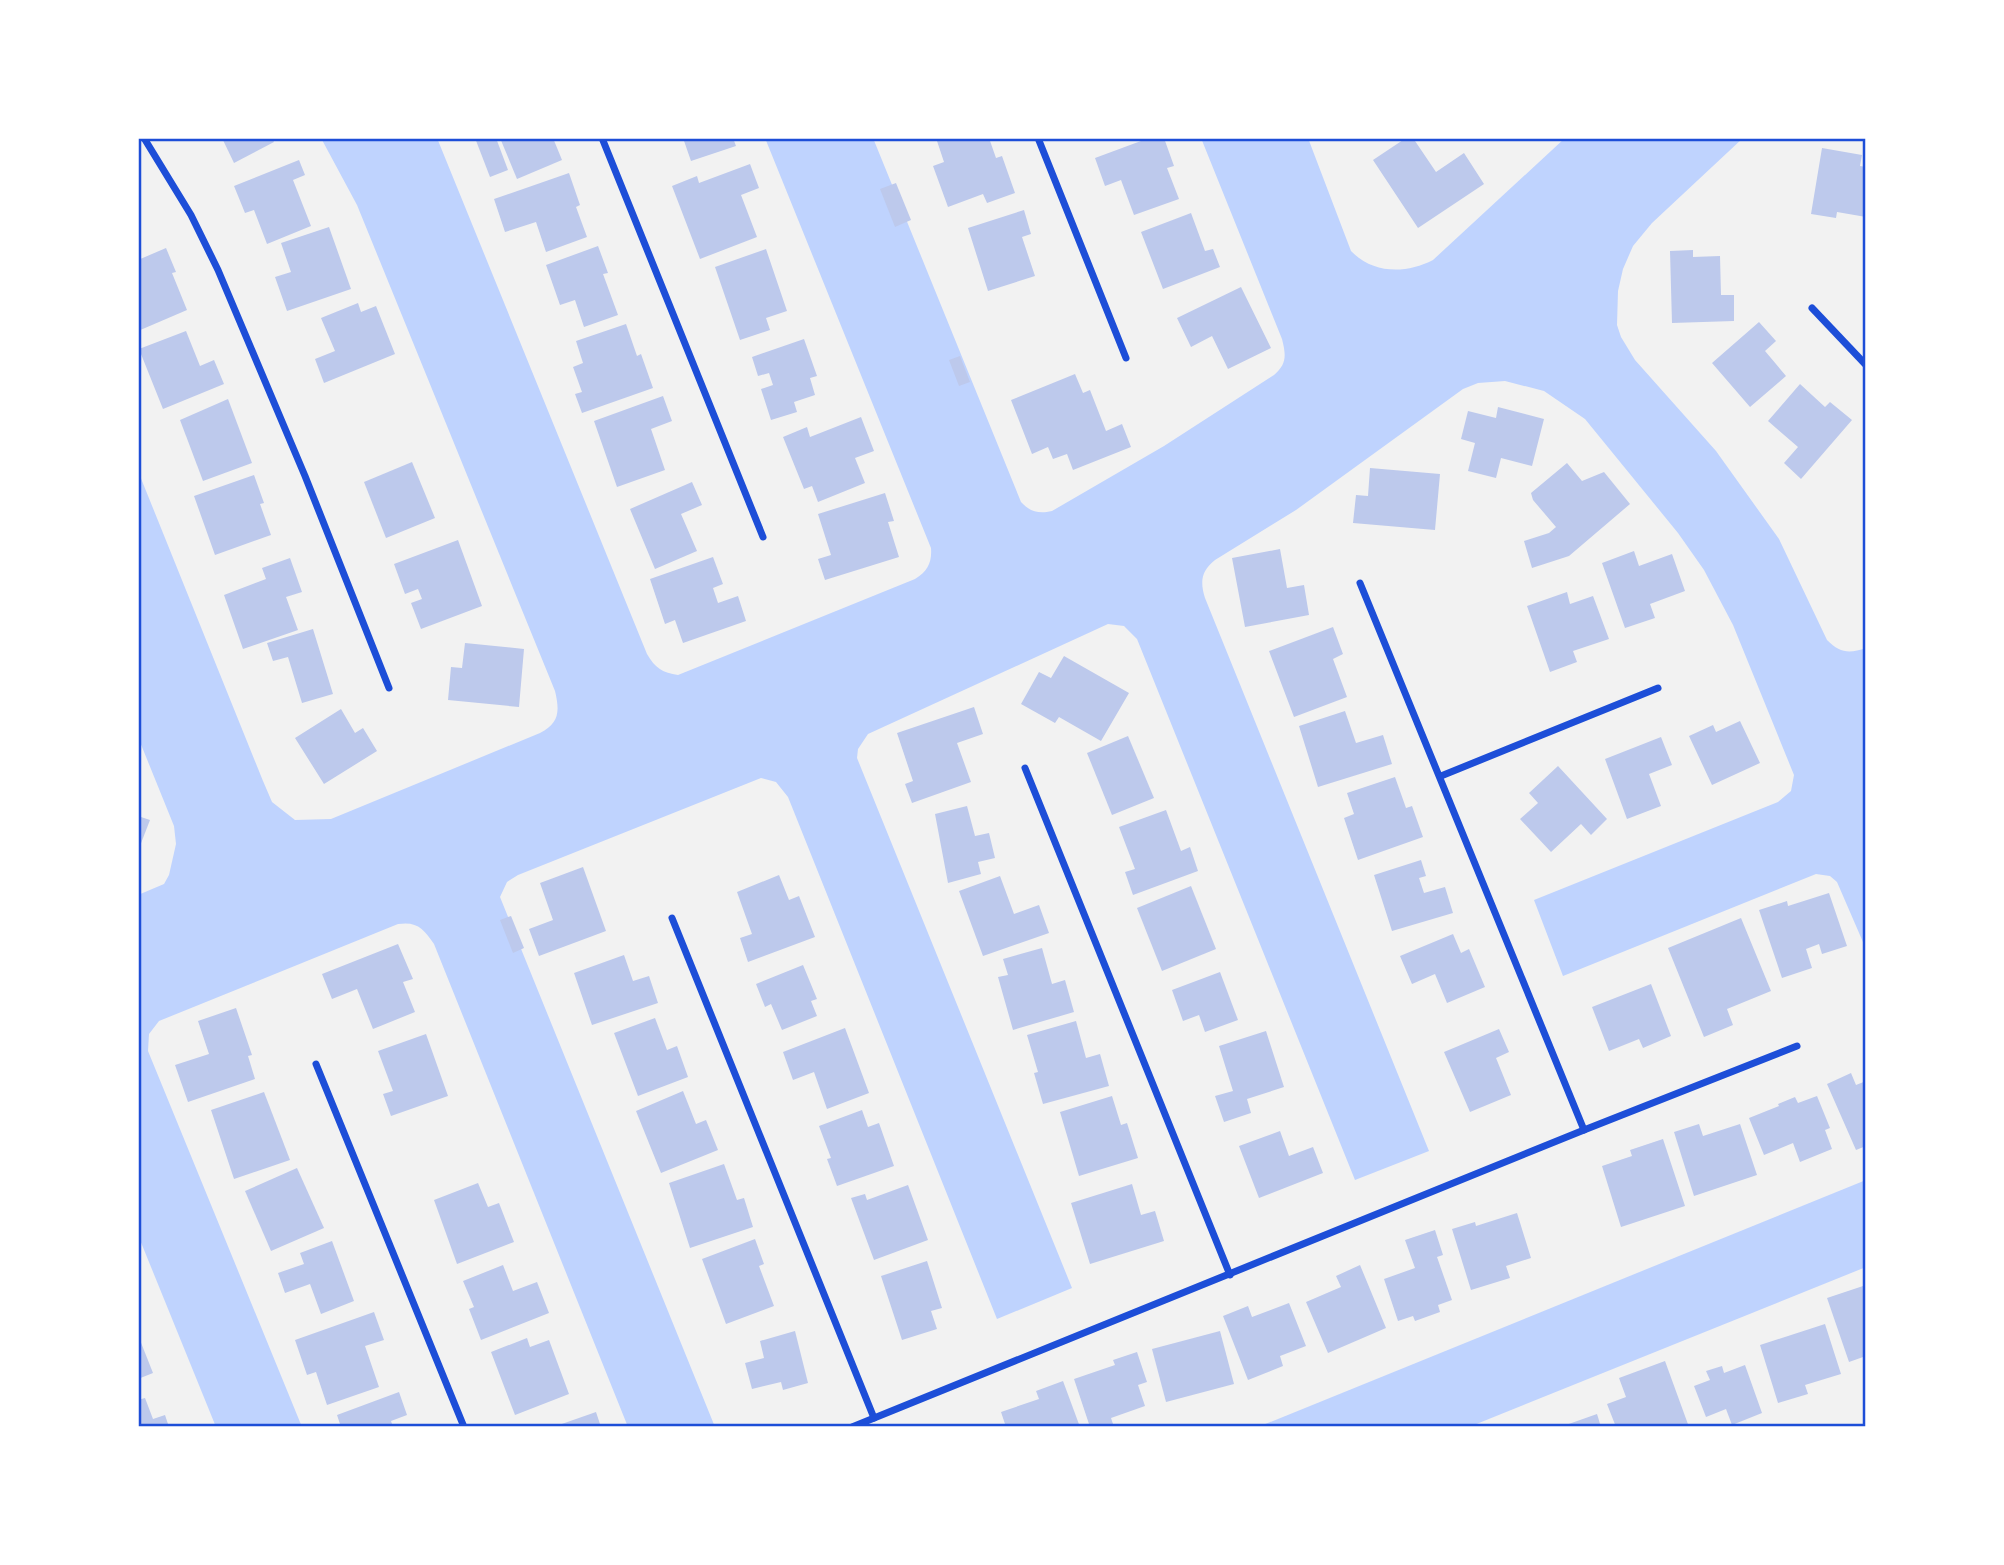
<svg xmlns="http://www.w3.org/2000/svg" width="2004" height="1565" font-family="Merriweather,serif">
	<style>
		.water { fill: #bfd3fe }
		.building { fill: #bdc9ec }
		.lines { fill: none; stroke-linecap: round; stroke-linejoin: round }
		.minor { stroke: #1d4ed8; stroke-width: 7 }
		.neatline { fill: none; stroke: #1d4ed8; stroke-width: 2.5 }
	</style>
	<rect width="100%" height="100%" fill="#f2f2f2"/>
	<!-- water -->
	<g class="water">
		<path d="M321,138h116l210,516c8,14 16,19 31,21l237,-96c13,-8 17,-17 16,-31l-166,-410h108l148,364c9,10 18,12 31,9l112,-65 110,-71c13,-11 12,-20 8,-36l-81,-201h107l43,113c22,23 55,23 82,9l132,-122h178l-91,85 -19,23 -10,23 -5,22 -1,34 4,12 14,23 81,91 63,88 48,101c13,13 22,14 39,8v301l-29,-67 -7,-6 -14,-2 -253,102 -29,-76 244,-98 13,-11 3,-16 -61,-150 -29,-55 -26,-37 -93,-114 -41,-28 -39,-10 -27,2 -15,6 -167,121 -81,50c-14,11 -15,22 -10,38l224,553 -74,29 -218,-541 -13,-13 -16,-2 -240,110 -10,15 -1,9 215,530 -75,31 -209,-522 -12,-15 -15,-4 -243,97 -11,7 -7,15 215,530h-87l-194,-483c-10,-15 -17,-23 -36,-20l-239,97 -10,13 -1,17 154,376h-86l-78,-192v-340l26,-11 5,-9 7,-31 -2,-18 -36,-89v-266l125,310 9,21 23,18 36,-1 209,-86c19,-10 20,-21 15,-42l-198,-486z"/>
		<polygon points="1866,1180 1866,1267 1469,1427 1258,1427"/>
	</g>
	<!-- building -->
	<g class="building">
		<polygon points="222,138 272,138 274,142 234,163"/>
		<polygon points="475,138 496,138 508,170 490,177"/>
		<polygon points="500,138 553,138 562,160 517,179"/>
		<polygon points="683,138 733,138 736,146 691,161"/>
		<polygon points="936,138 989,138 996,158 1002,156 1015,193 987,203 983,194 948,207 933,166 944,162"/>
		<polygon points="1149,138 1164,138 1174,166 1167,168 1179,199 1134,215 1121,180 1105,186 1095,158"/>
		<polygon points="1406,138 1413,138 1436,172 1464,153 1484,184 1418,228 1373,160"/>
		<polygon points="1822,148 1862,155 1860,166 1866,167 1866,217 1837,212 1836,218 1811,214"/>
		<polygon points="299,160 305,175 293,180 311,226 267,244 254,210 245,213 234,186"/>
		<polygon points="750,164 759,188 741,195 757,237 700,259 672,186 697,176 699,183"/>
		<polygon points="569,173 580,205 576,207 587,237 546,252 536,222 505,232 494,199"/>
		<polygon points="896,183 911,220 895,227 880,189"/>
		<polygon points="1024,210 1031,234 1022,237 1035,276 988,291 968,228"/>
		<polygon points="1191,213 1205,251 1213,249 1220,267 1163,289 1141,232"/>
		<polygon points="329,227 351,289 287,311 275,277 291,272 281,243"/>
		<polygon points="598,246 608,273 603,274 618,315 584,327 575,300 560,305 546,265"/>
		<polygon points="166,248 176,272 172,273 187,310 138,331 138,260"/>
		<polygon points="766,249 787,311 766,318 770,330 740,340 715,267"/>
		<polygon points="1693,250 1693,257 1720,256 1721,295 1734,295 1734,321 1672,323 1670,251"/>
		<polygon points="1241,287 1271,348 1228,369 1212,336 1191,347 1177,318"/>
		<polygon points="358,303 361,312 376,306 395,354 324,383 315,359 335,351 321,318"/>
		<polygon points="1759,322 1776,341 1765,351 1786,376 1750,407 1712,363"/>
		<polygon points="626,324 637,356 641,354 653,388 582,413 575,394 582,392 573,367 583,363 576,341"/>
		<polygon points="186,331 200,366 214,360 224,384 163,409 139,349"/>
		<polygon points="804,339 817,376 810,378 815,395 794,402 797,412 771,420 761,389 773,385 769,373 758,376 752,357"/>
		<polygon points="960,356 970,382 959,386 949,360"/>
		<polygon points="1075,374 1083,393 1090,390 1106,431 1122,424 1131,447 1073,470 1067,454 1053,459 1048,447 1032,454 1011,400"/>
		<polygon points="1800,384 1825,407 1830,402 1852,420 1801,479 1784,463 1798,447 1768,421"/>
		<polygon points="663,396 672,421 651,429 665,470 617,487 594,421"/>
		<polygon points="228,399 252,463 203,481 180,420"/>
		<polygon points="1498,407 1544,419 1532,466 1501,458 1496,478 1468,471 1475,443 1461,439 1468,411 1496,418"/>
		<polygon points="861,417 874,451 855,458 865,483 818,502 812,486 804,489 783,437 807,427 810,437"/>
		<polygon points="412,462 435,518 386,538 364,482"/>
		<polygon points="1567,463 1582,481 1604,472 1630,504 1569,556 1532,568 1524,541 1549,533 1556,527 1533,500 1531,493"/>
		<polygon points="1370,468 1440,474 1435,530 1353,523 1356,495 1368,496"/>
		<polygon points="254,475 264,503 260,504 271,535 215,555 194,496"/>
		<polygon points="692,482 702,505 681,514 697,551 655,569 630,509"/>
		<polygon points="885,493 894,521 888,522 899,557 825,580 818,559 831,555 818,514"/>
		<polygon points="458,540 482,606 421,629 411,603 422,599 418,589 405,594 394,564"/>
		<polygon points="1280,549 1287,588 1304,585 1309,615 1245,627 1232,558"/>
		<polygon points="1634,551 1639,566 1672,554 1685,591 1650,604 1655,618 1625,628 1602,563"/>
		<polygon points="713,557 723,584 713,588 718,603 738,596 746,621 683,643 675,620 665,624 650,579"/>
		<polygon points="290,558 302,592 286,597 298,630 243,649 224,595 266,579 262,568"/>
		<polygon points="1567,592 1570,604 1593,596 1609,639 1573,651 1577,662 1550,672 1527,606"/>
		<polygon points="1333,627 1343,654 1333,659 1347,697 1294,717 1269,651"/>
		<polygon points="313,629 333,694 302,703 288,657 273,661 267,643"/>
		<polygon points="465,643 524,649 519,707 448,700 451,667 462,668"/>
		<polygon points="1064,656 1129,693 1101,741 1059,717 1055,723 1021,704 1039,672 1051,678"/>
		<polygon points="974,707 983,734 957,743 971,782 912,803 905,784 913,781 897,733"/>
		<polygon points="341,709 355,733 363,728 377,751 324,784 295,738"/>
		<polygon points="1345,711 1356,743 1383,735 1392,764 1318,787 1299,726"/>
		<polygon points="1740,721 1760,763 1712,785 1689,736 1713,725 1716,732"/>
		<polygon points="1128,736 1154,798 1112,815 1087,753"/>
		<polygon points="1661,737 1672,765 1649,774 1661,806 1627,819 1605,759"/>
		<polygon points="1558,766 1607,819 1591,835 1581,824 1551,852 1520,819 1538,803 1529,793"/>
		<polygon points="1395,777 1406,808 1412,806 1423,837 1358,860 1344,818 1354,814 1347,793"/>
		<polygon points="967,806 975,836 989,833 995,858 978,862 981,874 948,883 935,814"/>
		<polygon points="1166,810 1181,851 1190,847 1198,871 1133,895 1125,872 1135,869 1119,827"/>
		<polygon points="138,816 150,820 138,851"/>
		<polygon points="1421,860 1426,876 1419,878 1424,893 1445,887 1453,913 1392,931 1374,875"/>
		<polygon points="583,867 606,931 539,956 529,929 553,920 540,883"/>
		<polygon points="779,875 789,900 799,896 815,937 748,962 740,938 752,934 737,892"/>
		<polygon points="1000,876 1014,914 1039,905 1049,933 983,956 959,891"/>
		<polygon points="1191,886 1216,949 1162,971 1137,908"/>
		<polygon points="1829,893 1847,946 1822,954 1819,944 1806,949 1812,968 1782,978 1759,910 1787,901 1788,906"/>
		<polygon points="511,916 524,948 513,953 500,920"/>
		<polygon points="1741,918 1771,991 1727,1009 1733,1025 1704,1037 1668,948"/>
		<polygon points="1453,934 1461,953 1469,949 1485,987 1447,1003 1435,974 1412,984 1400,956"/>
		<polygon points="398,944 413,979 403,982 415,1012 373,1029 357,989 332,999 322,974"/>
		<polygon points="1042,948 1052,984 1065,980 1074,1012 1013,1030 998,977 1008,975 1003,959"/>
		<polygon points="624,955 633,981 649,976 658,1003 592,1025 574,973"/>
		<polygon points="803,965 817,999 811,1001 817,1016 782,1030 771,1004 765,1007 756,984"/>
		<polygon points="1220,972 1238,1020 1205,1032 1199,1015 1183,1021 1172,990"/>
		<polygon points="1651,984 1671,1036 1643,1048 1639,1039 1609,1051 1592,1007"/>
		<polygon points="236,1008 252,1055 248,1056 255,1079 188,1102 175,1065 209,1054 198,1021"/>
		<polygon points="655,1018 667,1050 677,1046 688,1077 638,1096 614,1033"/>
		<polygon points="1076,1021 1086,1058 1100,1054 1109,1086 1043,1104 1034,1073 1038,1072 1027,1035"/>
		<polygon points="845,1028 869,1093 827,1109 814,1072 793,1080 783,1052"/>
		<polygon points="1499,1029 1509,1052 1496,1058 1511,1095 1470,1112 1444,1052"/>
		<polygon points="1266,1031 1284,1087 1247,1099 1251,1113 1224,1122 1215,1096 1233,1091 1219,1046"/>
		<polygon points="426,1034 448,1096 391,1116 383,1094 393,1091 378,1051"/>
		<polygon points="1851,1073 1856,1085 1866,1081 1866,1146 1856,1150 1827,1084"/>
		<polygon points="683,1091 696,1124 706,1120 718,1150 661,1173 636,1111"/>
		<polygon points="264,1092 290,1160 234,1179 211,1110"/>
		<polygon points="1112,1096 1121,1125 1127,1123 1138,1158 1079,1176 1060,1112"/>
		<polygon points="1817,1096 1830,1128 1825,1130 1832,1149 1800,1162 1793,1143 1764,1155 1749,1118 1779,1106 1778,1104 1795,1097 1798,1103"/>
		<polygon points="862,1110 868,1127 879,1123 894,1166 837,1186 827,1159 831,1158 819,1126"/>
		<polygon points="1699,1124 1703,1136 1740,1124 1757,1175 1694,1196 1674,1132"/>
		<polygon points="1280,1131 1289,1156 1313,1147 1323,1173 1259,1198 1239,1146"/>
		<polygon points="1663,1139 1685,1206 1621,1227 1602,1166 1632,1156 1630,1150"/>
		<polygon points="724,1164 737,1200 744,1198 753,1227 690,1248 669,1183"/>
		<polygon points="297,1168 324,1228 271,1251 245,1191"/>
		<polygon points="478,1183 488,1207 499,1203 514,1242 457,1264 434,1200"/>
		<polygon points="1132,1184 1141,1215 1155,1211 1164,1241 1090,1264 1071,1203"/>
		<polygon points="908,1185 928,1240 874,1260 851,1198 865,1194 867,1200"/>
		<polygon points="1517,1213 1531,1258 1506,1266 1510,1278 1471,1290 1452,1229 1475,1222 1476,1226"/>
		<polygon points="1435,1230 1443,1255 1437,1257 1452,1300 1438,1305 1440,1312 1415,1321 1413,1316 1398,1321 1384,1279 1415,1268 1405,1240"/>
		<polygon points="755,1239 764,1264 759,1266 774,1306 726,1324 702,1259"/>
		<polygon points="332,1241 354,1301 321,1314 310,1284 285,1293 278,1273 304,1264 300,1253"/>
		<polygon points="927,1261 942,1308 931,1311 937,1329 902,1340 881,1276"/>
		<polygon points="503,1265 513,1291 537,1282 549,1313 481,1340 469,1309 474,1307 463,1281"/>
		<polygon points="1360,1265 1386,1328 1328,1353 1306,1302 1341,1287 1336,1276"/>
		<polygon points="1866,1285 1866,1356 1849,1362 1827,1298"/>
		<polygon points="1289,1303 1306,1346 1280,1356 1283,1366 1248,1380 1223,1316 1248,1306 1252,1317"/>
		<polygon points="374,1312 384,1340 365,1346 379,1387 327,1405 316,1372 307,1375 295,1340"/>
		<polygon points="1825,1324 1841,1374 1805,1385 1808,1394 1778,1403 1760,1345"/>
		<polygon points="795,1331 808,1383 783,1390 781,1382 752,1389 745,1363 764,1358 760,1341"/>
		<polygon points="1220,1331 1234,1384 1166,1402 1152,1349"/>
		<polygon points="138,1335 153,1373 138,1379"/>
		<polygon points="527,1338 530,1347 549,1340 569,1394 515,1415 491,1352"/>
		<polygon points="1137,1352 1147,1382 1138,1385 1145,1406 1111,1418 1114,1427 1090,1427 1074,1379 1115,1365 1113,1360"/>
		<polygon points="1665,1361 1689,1427 1616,1427 1607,1404 1626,1397 1619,1378"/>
		<polygon points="1745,1365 1762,1413 1732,1425 1726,1409 1706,1417 1694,1386 1710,1380 1706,1371 1722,1366 1724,1373"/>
		<polygon points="1063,1381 1080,1427 1006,1427 1001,1412 1039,1399 1036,1391"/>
		<polygon points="399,1392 407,1415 391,1421 393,1427 341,1427 337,1415"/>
		<polygon points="145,1398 153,1419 165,1415 169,1427 138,1427 138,1400"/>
		<polygon points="596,1412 601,1427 556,1427 556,1426"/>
		<polygon points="1597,1414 1601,1427 1563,1427 1563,1426"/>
	</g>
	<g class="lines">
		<!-- minor -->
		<g class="minor">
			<polyline points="144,138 191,215 218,270 305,476 389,688"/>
			<polyline points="602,138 763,537"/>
			<polyline points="1038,138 1126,358"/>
			<polyline points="1812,308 1866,365"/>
			<polyline points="1360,583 1584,1130"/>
			<polyline points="1025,768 1230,1275"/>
			<polyline points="1441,776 1658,688"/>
			<polyline points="672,918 874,1418"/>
			<polyline points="316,1064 464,1427"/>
			<polyline points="852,1427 1584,1130 1797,1046"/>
		</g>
	</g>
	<!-- border -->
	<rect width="2004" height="1565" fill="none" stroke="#ffffff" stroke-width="280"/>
	<rect x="140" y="140" width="1724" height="1285" class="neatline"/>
</svg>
